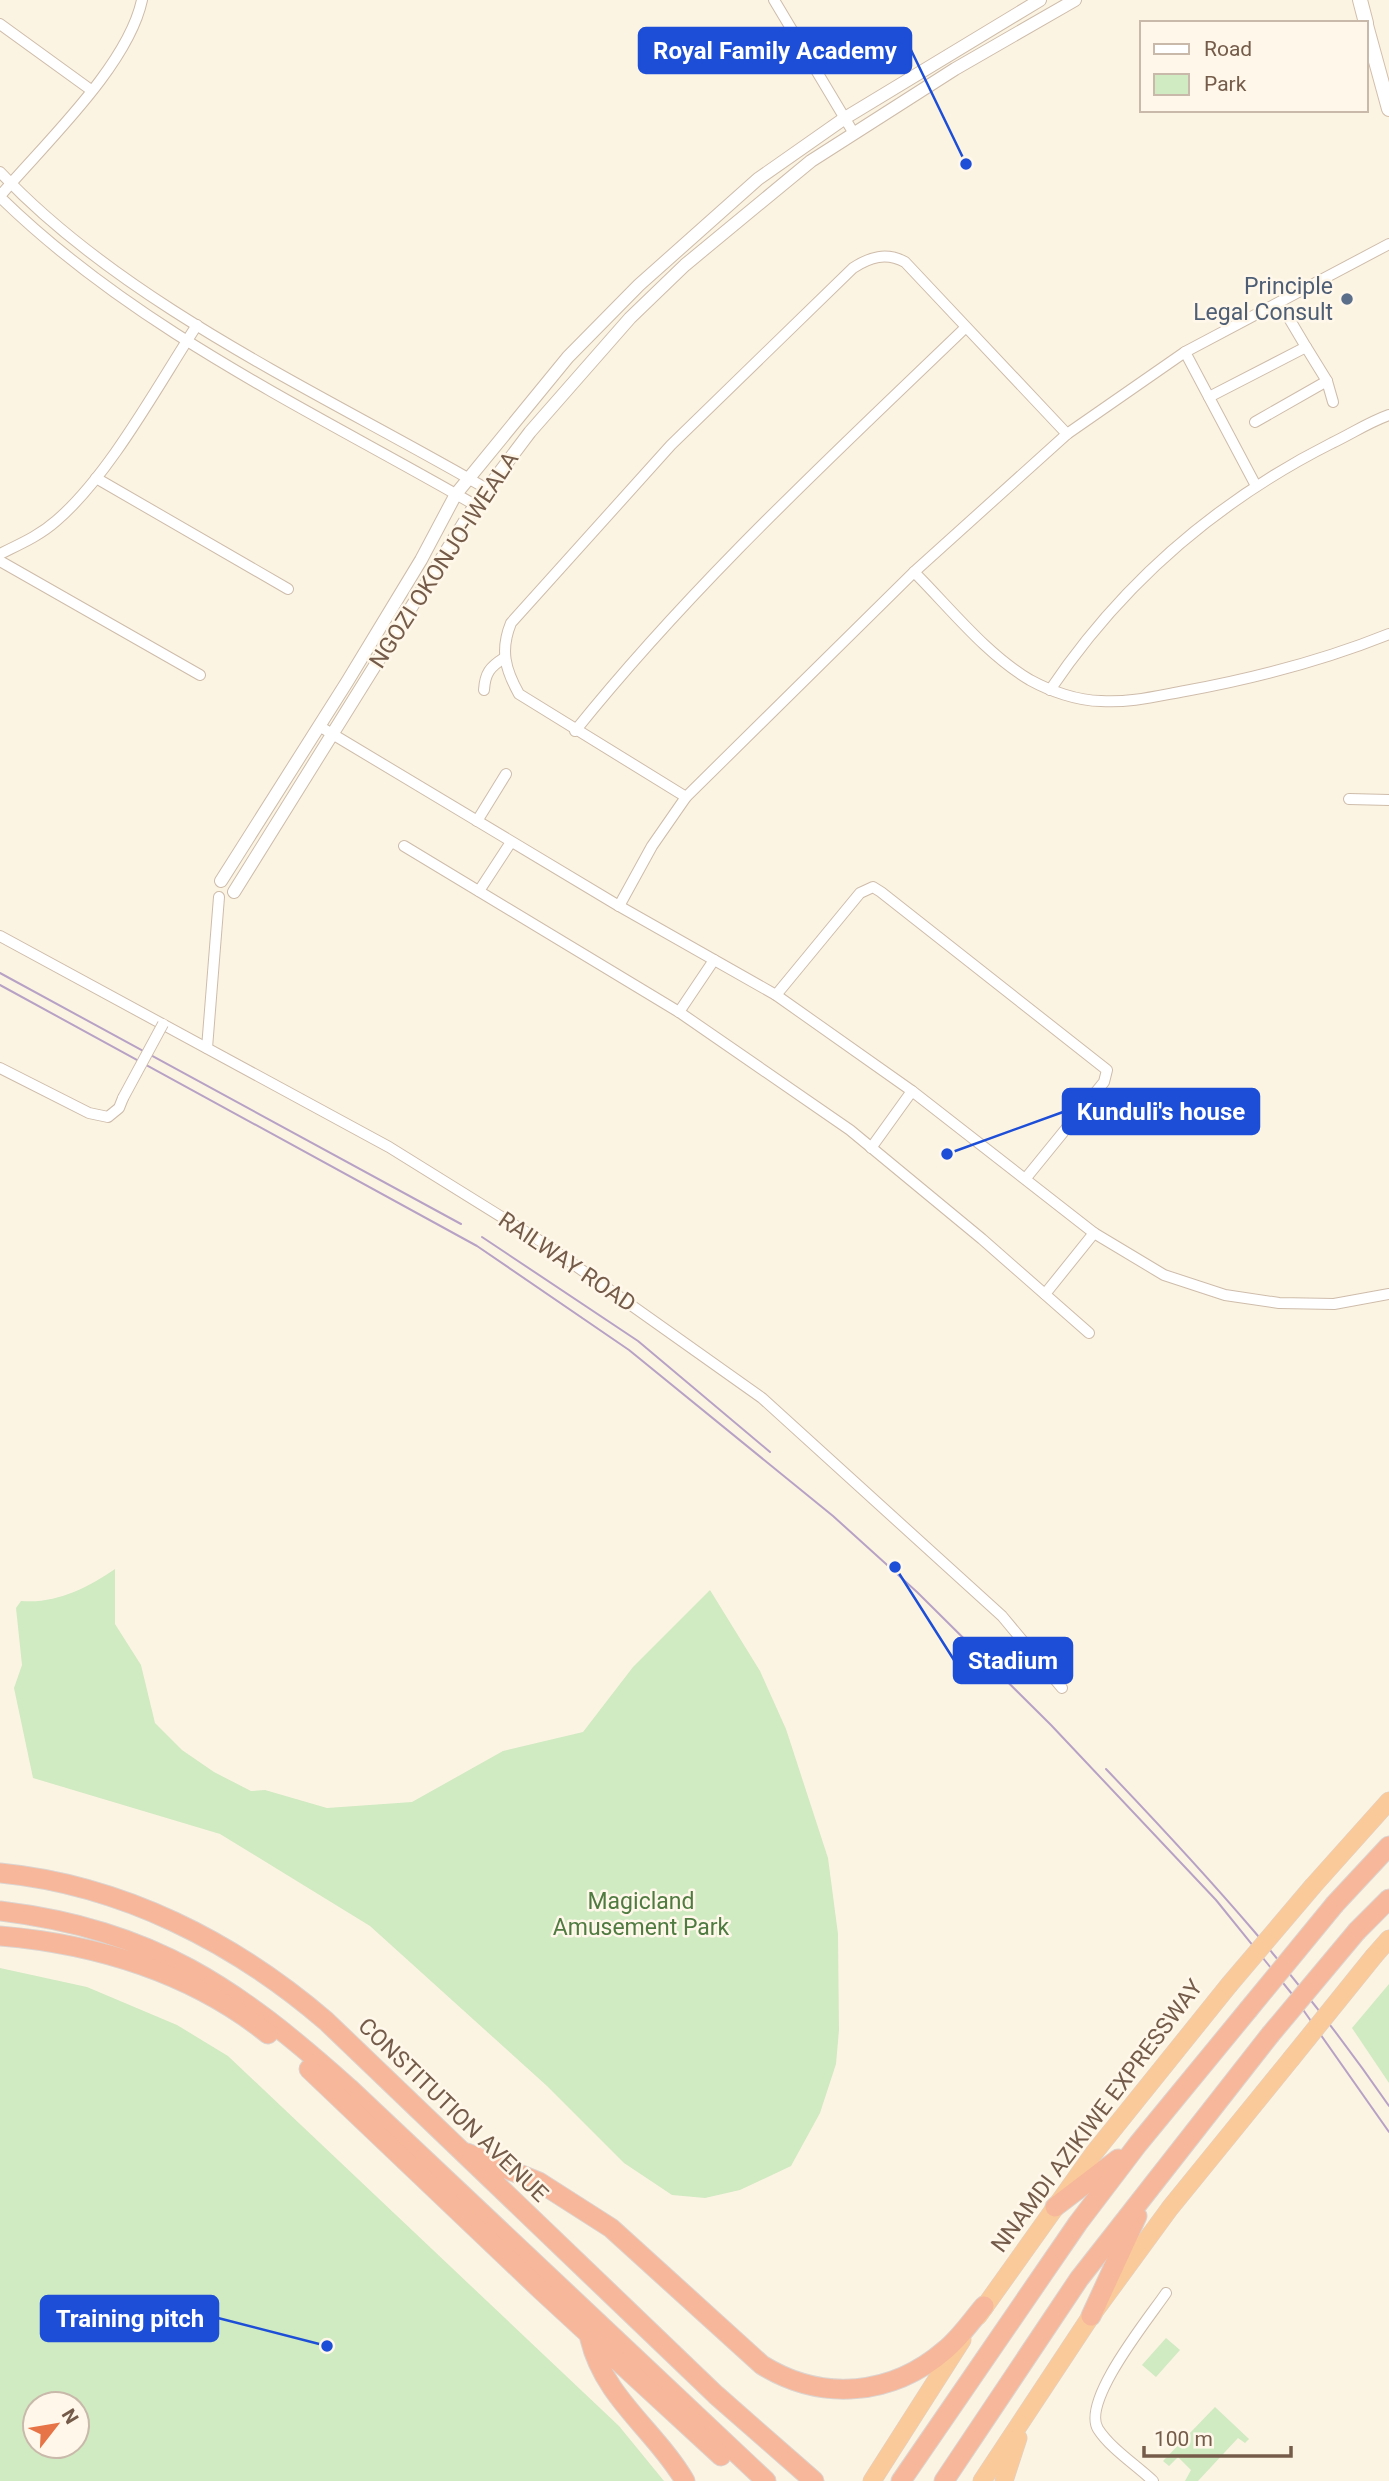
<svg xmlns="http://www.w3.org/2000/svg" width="1389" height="2481" font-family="Roboto,sans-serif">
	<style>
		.green { fill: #d0eac2; fill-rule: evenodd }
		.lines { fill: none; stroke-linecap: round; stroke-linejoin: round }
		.minor-casing { stroke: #cebcaa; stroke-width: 12 }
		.tertiary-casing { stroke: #cebcaa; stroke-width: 14 }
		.secondary-casing { stroke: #d3beaa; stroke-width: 16 }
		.trunk-casing { stroke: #dbd4d0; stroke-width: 19 }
		.motorway-casing { stroke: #dbd4d0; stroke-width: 21 }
		.minor { stroke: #fff; stroke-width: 10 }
		.tertiary { stroke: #fff; stroke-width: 12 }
		.secondary { stroke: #fff; stroke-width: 14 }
		.trunk { stroke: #faca9a; stroke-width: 18 }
		.motorway { stroke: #f7b79a; stroke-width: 19 }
		.tram { stroke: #b7a2c6; stroke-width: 2 }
		.minor-bridge-casing { stroke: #cebcaa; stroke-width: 12; stroke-linecap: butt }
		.trunk-bridge-casing { stroke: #dbd4d0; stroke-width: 19; stroke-linecap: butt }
		.motorway-bridge-casing { stroke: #dbd4d0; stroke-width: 21; stroke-linecap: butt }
		.minor-bridge { stroke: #fff; stroke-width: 10 }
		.trunk-bridge { stroke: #faca9a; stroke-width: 18 }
		.motorway-bridge { stroke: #f7b79a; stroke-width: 19 }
		.service-dot { fill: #5c6f8a; stroke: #fff8ea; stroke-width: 2.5 }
		.labels { text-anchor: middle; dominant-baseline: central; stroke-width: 5; stroke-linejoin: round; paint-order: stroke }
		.service-label { font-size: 23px; fill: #4e5e75; stroke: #fff8ea; text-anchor: end }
		.street-label { font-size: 23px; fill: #755b49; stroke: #fff8ea }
		.park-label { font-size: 23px; fill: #4f7b41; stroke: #fff8ea }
		.leader { fill: none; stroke: #1d4ed8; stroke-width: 2.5 }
		.callout-dot { fill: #1d4ed8; stroke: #fff8ea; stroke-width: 2.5 }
		.callout { fill: #1d4ed8; stroke: #1d4ed8; stroke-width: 2.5 }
		.callout-label { font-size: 24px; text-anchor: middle; font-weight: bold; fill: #fff }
	</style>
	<rect width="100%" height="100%" fill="#fcf4e3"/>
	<!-- green -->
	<g class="green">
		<path d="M115,1569v55l26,41 14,58 27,27 32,22 37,19 14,-1 62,18 85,-6 91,-51 80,-19 50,-65 77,-77 50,81 26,58 42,129 10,76 1,96 -3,34 -16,49 -29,53 -51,24 -35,8 -33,-3 -48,-32 -77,-77 -177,-160 -150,-92 -187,-56 -19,-90 8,-23 -6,-57 5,-7c35,3 66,-13 94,-32z"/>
		<path d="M0,1968l87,19 90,38 51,31 391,370 45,55h-664zM35,2404h42v42h-42z"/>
		<polygon points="1389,1984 1389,2083 1352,2028"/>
		<polygon points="1166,2338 1180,2350 1156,2377 1142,2365"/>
		<polygon points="1215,2407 1249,2439 1245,2443 1238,2438 1198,2481 1185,2481 1191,2470 1178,2457 1169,2466 1163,2461"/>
	</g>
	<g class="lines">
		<defs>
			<g id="minor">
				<polyline points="774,0 853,132"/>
				<polyline points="0,24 91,90"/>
				<path d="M0,172c127,135 327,224 487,317"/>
				<path d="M0,196c44,-52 128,-130 142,-196"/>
				<path d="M0,197c136,133 312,214 475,308"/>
				<polyline points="1306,347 1327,381 1333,402"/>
				<polyline points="1185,352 1255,484"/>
				<polyline points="1209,397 1306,347 1290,320"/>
				<polyline points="1255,422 1327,381"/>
				<polyline points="96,478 288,589"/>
				<path d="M0,554c20,-10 39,-18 56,-33 53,-45 102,-136 141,-196"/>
				<polyline points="0,561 200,675"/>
				<path d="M914,572c36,36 72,82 116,108 20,11 48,21 71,21 28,2 56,-5 84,-10 71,-13 137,-30 204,-57"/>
				<path d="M484,690c1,-17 6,-23 20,-32"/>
				<path d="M1050,690c72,-107 167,-189 282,-247 19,-9 37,-21 57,-28"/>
				<polyline points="319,726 619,906 776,995 912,1091 1094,1233 1164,1275 1225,1295 1279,1303 1334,1304 1389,1294"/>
				<path d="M575,731c118,-147 255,-273 390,-403"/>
				<path d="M686,797l-167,-103c-14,-25 -19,-44 -8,-71l160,-178 182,-177c17,-11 33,-16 52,-6l162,172"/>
				<polyline points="1349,799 1389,800"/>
				<polyline points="477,821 506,774"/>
				<polyline points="404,846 679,1012 850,1130 982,1239 1089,1333"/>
				<polyline points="479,891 511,842"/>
				<polyline points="619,906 652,846 686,797 914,572 1067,434 1185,352 1389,244"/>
				<polyline points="0,936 389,1147 545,1244 762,1398 1002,1616 1062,1688"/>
				<polyline points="776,995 860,893 873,887 881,892 1107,1070 1104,1082 1026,1178"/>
				<polyline points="679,1012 714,960"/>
				<polyline points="207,1048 219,897"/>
				<polyline points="0,1068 89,1113 108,1117 119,1108 123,1098"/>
				<polyline points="871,1148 912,1091"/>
				<polyline points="1045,1294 1094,1233"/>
				<path d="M1153,2481c-17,-16 -43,-33 -55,-52 -17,-28 51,-111 68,-136"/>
			</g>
			<g id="tertiary">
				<polyline points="221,881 347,682 421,560 456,494 568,357 639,285 758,179 845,118 1040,0"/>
				<polyline points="234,892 475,505 530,432 630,318 685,265 811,161 955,69 1075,0"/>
			</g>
			<g id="secondary">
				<polyline points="1360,0 1366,23"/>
				<polyline points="1366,25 1389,109"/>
			</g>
			<g id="trunk">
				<polyline points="1313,1886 1389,1801"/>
				<polyline points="1374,1956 1389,1939"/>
				<polyline points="978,2316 1094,2153 1229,1985"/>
				<polyline points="872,2481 962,2340"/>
				<polyline points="982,2481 1091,2316 1170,2208 1291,2059"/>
				<polyline points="1004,2481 1018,2438"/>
			</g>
			<g id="motorway">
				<path d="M0,1873c122,12 234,69 326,148l390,374 98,86"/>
				<polyline points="1335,1904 1389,1846"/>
				<path d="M0,1911c154,19 236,76 349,177l417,393"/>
				<polyline points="1357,1931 1389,1899"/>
				<path d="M0,1936c96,8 192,37 268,98"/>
				<polyline points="309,2069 542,2291 721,2456"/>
				<path d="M467,2153l72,29 72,46 151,137c60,37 130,31 183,-15 15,-12 27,-30 39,-44"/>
				<polyline points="1055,2207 1118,2159"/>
				<polyline points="1091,2316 1137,2216"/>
				<path d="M590,2339c14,59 66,92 95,142"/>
				<polyline points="901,2481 1078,2223 1138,2144 1248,2010"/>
				<polyline points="944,2481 1079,2279 1270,2035"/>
			</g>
		</defs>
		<!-- minor casing -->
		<use href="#minor" class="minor-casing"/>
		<!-- tertiary casing -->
		<use href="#tertiary" class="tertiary-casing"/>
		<!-- secondary casing -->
		<use href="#secondary" class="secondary-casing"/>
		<!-- trunk casing -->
		<use href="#trunk" class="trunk-casing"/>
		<!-- motorway casing -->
		<use href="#motorway" class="motorway-casing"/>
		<!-- minor -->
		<use href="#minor" class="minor"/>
		<!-- tertiary -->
		<use href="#tertiary" class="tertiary"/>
		<!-- secondary -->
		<use href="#secondary" class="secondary"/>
		<!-- trunk -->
		<use href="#trunk" class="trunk"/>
		<!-- motorway -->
		<use href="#motorway" class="motorway"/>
		<!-- tram -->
		<g class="tram">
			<polyline points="0,973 461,1224"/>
			<polyline points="0,985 477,1246 629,1350 833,1516 917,1592 1051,1725 1216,1900 1292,1994 1389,2132"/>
			<polyline points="482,1237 638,1341 770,1452"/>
			<path d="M1106,1769c104,109 197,212 283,337"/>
		</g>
		<defs>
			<polyline id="minor-bridge" points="123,1098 163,1024"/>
			<g id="trunk-bridge">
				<polyline points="1229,1985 1313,1886"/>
				<polyline points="1291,2059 1374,1956"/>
			</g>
			<g id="motorway-bridge">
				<polyline points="1248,2010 1335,1904"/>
				<polyline points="1270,2035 1357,1931"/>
			</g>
		</defs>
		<!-- minor-bridge casing -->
		<use href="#minor-bridge" class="minor-bridge-casing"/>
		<!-- trunk-bridge casing -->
		<use href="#trunk-bridge" class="trunk-bridge-casing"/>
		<!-- motorway-bridge casing -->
		<use href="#motorway-bridge" class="motorway-bridge-casing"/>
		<!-- minor-bridge -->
		<use href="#minor-bridge" class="minor-bridge"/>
		<!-- trunk-bridge -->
		<use href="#trunk-bridge" class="trunk-bridge"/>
		<!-- motorway-bridge -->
		<use href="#motorway-bridge" class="motorway-bridge"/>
	</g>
	<!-- markers -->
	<circle class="service-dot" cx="1347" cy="299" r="7"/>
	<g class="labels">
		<!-- service labels -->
		<g class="service-label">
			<text x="1333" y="286">Principle<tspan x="1333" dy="26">Legal Consult</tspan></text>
		</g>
		<!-- street labels -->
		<g class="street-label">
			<text transform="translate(444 560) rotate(-57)">NGOZI OKONJO-IWEALA</text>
			<text transform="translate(567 1262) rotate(34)">RAILWAY ROAD</text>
			<text transform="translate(453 2110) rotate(44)">CONSTITUTION AVENUE</text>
			<text transform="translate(1097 2116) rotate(-53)">NNAMDI AZIKIWE EXPRESSWAY</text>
		</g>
		<!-- park labels -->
		<g class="park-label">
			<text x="641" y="1901">Magicland<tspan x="641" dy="26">Amusement Park</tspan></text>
		</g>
	</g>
	<!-- callouts -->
	<path class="leader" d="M966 164L911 50M947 1154L1063 1112M895 1567L954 1660M327 2346L218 2318"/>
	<g class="callout-dot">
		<circle cx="966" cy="164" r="7"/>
		<circle cx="947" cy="1154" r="7"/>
		<circle cx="895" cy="1567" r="7"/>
		<circle cx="327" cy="2346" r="7"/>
	</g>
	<g class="callout">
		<rect x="639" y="28" width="272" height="45" rx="7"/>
		<rect x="1063" y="1089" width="196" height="45" rx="7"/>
		<rect x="954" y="1638" width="118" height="45" rx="7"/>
		<rect x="41" y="2296" width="177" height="45" rx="7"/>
	</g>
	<g class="callout-label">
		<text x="775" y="59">Royal Family Academy</text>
		<text x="1161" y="1120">Kunduli's house</text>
		<text x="1013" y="1669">Stadium</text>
		<text x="130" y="2327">Training pitch</text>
	</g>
	<!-- legend -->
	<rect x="1140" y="21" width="228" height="91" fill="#fff8ea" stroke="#c8b9aa" stroke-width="2"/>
	<rect x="1154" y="44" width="35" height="10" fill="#ffffff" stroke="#c8b9aa" stroke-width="2"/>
	<text x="1204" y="56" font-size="21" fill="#755b49">Road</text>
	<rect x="1154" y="74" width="35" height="21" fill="#d0eac2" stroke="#c8b9aa" stroke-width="2"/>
	<text x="1204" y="91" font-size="21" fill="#755b49">Park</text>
	<!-- north arrow -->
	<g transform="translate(56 2425) rotate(59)"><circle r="33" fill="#fff8ea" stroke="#c8b9aa" stroke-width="2"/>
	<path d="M0-5L12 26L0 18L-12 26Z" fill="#e77447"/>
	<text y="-10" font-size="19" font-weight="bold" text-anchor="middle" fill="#755b49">N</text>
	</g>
	<!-- scale -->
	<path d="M1144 2446v10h147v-10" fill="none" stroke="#755b49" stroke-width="3.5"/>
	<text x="1154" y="2446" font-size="21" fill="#755b49" stroke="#fff8ea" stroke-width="5" paint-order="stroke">100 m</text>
</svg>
